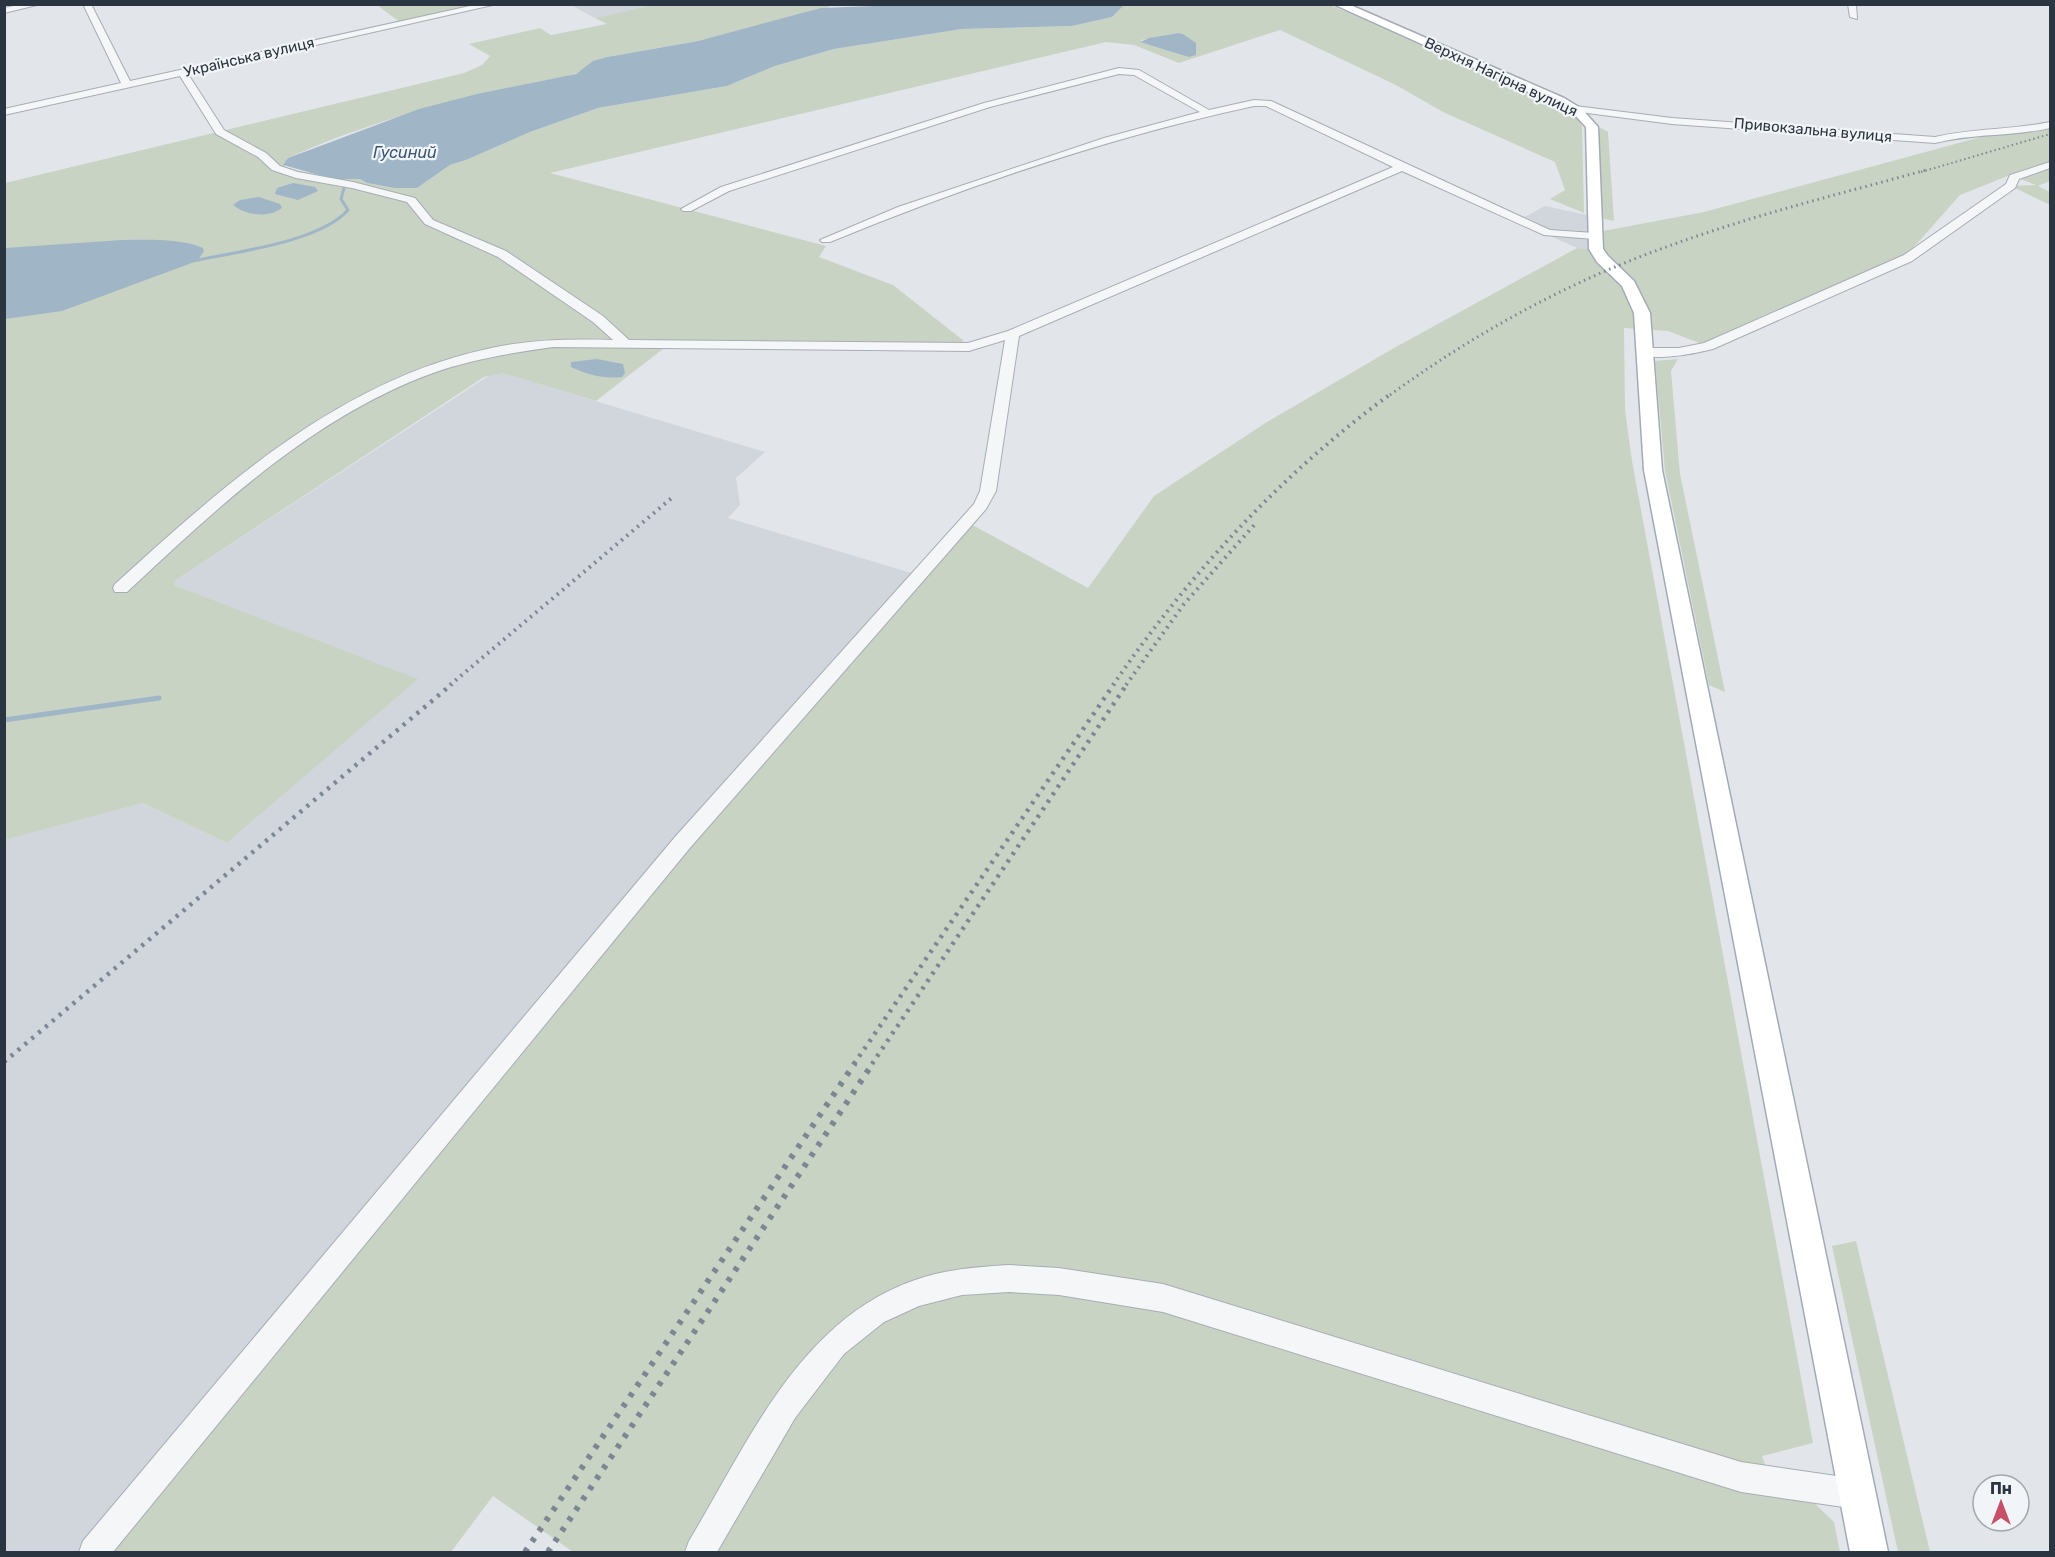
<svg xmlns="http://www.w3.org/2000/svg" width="2055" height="1557" font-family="Rubik,sans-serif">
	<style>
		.built { fill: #d1d5dc }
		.green { fill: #c9d3c4; fill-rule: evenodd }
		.water { fill: #a0b6c7 }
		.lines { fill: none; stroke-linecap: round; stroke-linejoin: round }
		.stream-far1 { stroke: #a0b6c7; stroke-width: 3 }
		.stream { stroke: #a0b6c7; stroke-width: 5 }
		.minor-casing { stroke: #a7adb4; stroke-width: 2 }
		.major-casing { stroke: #a2abb5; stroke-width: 3 }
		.minor { fill: #f5f6f8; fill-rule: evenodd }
		.major { fill: #fff; fill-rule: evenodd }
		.rail-far4 { stroke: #7d8793; stroke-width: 2; stroke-dasharray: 1.5 3; stroke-linecap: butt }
		.rail-far3 { stroke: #7d8793; stroke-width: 3; stroke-dasharray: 1.5 4; stroke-linecap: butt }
		.rail-far2 { stroke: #7d8793; stroke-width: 4; stroke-dasharray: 2 5; stroke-linecap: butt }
		.rail-far1 { stroke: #7d8793; stroke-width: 4.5; stroke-dasharray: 3 6; stroke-linecap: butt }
		.rail { stroke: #7d8793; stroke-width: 6; stroke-dasharray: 4.5 8; stroke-linecap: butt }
		.labels { text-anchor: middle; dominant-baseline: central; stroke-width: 4.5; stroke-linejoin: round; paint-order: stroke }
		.far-street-label { font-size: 15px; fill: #2b3541; stroke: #f2f5f7 }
		.far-water-label { font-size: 16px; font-style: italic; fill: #375673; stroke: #f2f5f7 }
	</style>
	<rect width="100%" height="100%" fill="#e2e6ea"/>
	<!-- built -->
	<g class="built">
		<polygon points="571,5 659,5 595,18"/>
		<polygon points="1545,206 1596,217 1603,231 1604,251 1577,248 1517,221"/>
		<polygon points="493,373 502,373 765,452 736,478 740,505 728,518 918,575 509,1049 94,1552 5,1552 5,840 143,803 227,843 417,679 174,585 176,580"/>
	</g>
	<!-- green -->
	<g class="green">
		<path d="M659,4h166l5,3 -132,34 -91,16c-19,6 -21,14 -39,19 -97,19 -189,41 -280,82l-4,9 49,12h27l7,4 27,5h23l33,-23 16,-5 64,-28 68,-24 129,-22 48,-20 59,-17 128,-20 110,-3 40,-9 12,-13 205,1 39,15 201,90 11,10 2,7 2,86 -34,-14 15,-9 -10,-28 -112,-50 -47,-27 -116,-55 -101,33 -45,-18 -28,-3 -556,131 276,73 -7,11 74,28 71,56 -16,6 -280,-2 -72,56 -94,-28 -18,4 -308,203 -2,5 244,94 -191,164 -84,-40 -138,37v-657l459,-110 18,-8 8,-9 -21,-12 71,-16 11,7 56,-11 -12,-6zM1177,33l6,1 12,9 -23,6 -30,-6 -1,-3z"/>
		<polygon points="377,5 493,5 401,23"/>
		<polygon points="2050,127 2050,181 2038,186 2050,192 2050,205 2011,186 2036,185 2010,175 1960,195 1905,257 1702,344 1668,331 1624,328 1625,410 1632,461 1813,1443 1762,1456 1770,1478 1810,1499 1834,1522 1840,1552 573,1552 493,1496 451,1552 94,1552 509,1049 967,522 1088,588 1154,496 1267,422 1394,348 1577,248 1604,251 1603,231 1704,212 2003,131 2041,130"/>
		<polygon points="1601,128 1608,132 1614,221 1596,217 1592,134"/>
		<polygon points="1678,359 1671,371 1680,474 1725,692 1709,685 1665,471 1655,361"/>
		<polygon points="1856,1241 1930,1552 1898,1552 1832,1246"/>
	</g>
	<!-- water -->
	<g class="water">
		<polygon points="924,4 1124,5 1112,17 1072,26 962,29 834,49 775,66 727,86 598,108 530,132 466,160 450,165 417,188 394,188 367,183 360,179 333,179 283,165 288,158 419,109 477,94 576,74 593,61 607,57 698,41 821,8"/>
		<polygon points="1178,33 1183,34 1196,43 1196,55 1189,57 1140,42 1149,38"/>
		<polygon points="293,183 315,187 318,191 298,200 275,194 277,188"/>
		<path d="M259,197l21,7 2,4c-13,10 -36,8 -49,-3l7,-5z"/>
		<path d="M122,240c26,0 57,-2 81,8l1,3 -6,9 -9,4 -127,47 -57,8v-71z"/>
		<path d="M597,359l26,5 2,9 -3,4c-18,2 -34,-2 -51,-10v-5z"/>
	</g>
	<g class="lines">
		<!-- stream-far1 -->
		<path class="stream-far1" d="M193,261c42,-9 127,-19 155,-51l-7,-11 3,-11"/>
		<!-- stream -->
		<polyline class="stream" points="4,720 159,698"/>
		<defs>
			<g id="minor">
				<polygon points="23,4 41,4 4,13 4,8"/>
				<path d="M83,4h8l39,77 349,-77h18l-309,70 36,56 42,23 14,13 18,6 55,10 62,16 18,22 73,31 97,65 26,24 339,3 40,-12 385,-164 -127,-61h-12c-145,31 -287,80 -424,136h-8l-2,-2 78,-33 206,-69 96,-26 -66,-37 -15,-1 -129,33 -261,84 -38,20h-8l-2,-2 40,-22 263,-84 135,-35 20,2 70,40 45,-10 17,1 279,129 44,3 6,3 -6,3 -50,-4 -142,-64 -383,165 -23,155 -10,18 -297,340 -576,703h-34l4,-11 592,-704 299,-333 6,-13 25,-151 -36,11 -416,-4c-41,6 -81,12 -120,26 -119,43 -215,134 -306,219h-12l-2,-4 2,-4c109,-99 224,-203 372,-235 42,-10 84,-10 126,-9l-20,-18 -95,-65 -73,-33 -18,-22 -55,-14 -56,-10 -24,-8 -14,-13 -42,-23 -36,-58 -176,39v-6l117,-26z"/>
				<polygon points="1848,4 1856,4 1857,19 1850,17"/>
				<path d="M1575,106l97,12 263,19c39,-9 77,-7 115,-15v6c-38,9 -75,5 -115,15l-263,-19 -100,-13v-4z"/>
				<path d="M2050,162v6l-31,11 -4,9 -103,73 -199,88c-16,4 -63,14 -75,3l7,-4h34l25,-5 200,-88 102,-71 4,-9z"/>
				<path d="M1009,1265l50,3 104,16 578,178 116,17 11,4 4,11 -4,11 -11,4 -116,-17 -578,-180 -104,-17 -50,-3 -47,3 -43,11 -35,16 -40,32 -49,64 -78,134h-32l4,-11c59,-98 110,-221 226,-261 31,-11 63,-13 94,-15z"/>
			</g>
			<polygon id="major" points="1333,4 1348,4 1564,98 1582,109 1598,127 1603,249 1608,256 1634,281 1650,313 1662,470 1888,1552 1850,1552 1644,470 1634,313 1622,286 1597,262 1589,249 1586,127 1574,114 1555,104"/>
		</defs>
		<!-- minor casing -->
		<use href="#minor" class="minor-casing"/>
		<!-- major casing -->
		<use href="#major" class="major-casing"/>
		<!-- minor -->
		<use href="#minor" class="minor"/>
		<!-- major -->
		<use href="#major" class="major"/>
		<!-- rail-far4 -->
		<polyline class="rail-far4" points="1921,172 2050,134"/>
		<!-- rail-far3 -->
		<path class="rail-far3" d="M1390,395c85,-62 180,-114 279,-149 84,-31 171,-52 257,-76"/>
		<!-- rail-far2 -->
		<g class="rail-far2">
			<polyline points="450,685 674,496"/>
			<path d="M1113,685c77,-112 169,-212 279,-292"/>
			<polyline points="1126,685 1184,604 1256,523"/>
		</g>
		<!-- rail-far1 -->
		<g class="rail-far1">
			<polyline points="4,1062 452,684"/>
			<polyline points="854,1064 1114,684"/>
			<polyline points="872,1064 1127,684"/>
		</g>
		<!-- rail -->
		<g class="rail">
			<polyline points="525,1552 855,1063"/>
			<polyline points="548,1552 873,1063"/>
		</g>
	</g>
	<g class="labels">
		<!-- far-street labels -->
		<g class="far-street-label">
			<text transform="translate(249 57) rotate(-13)">Українська вулиця</text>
			<text transform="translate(1501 77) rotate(25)">Верхня Нагірна вулиця</text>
			<text transform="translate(1813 130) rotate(5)">Привокзальна вулиця</text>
		</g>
		<!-- far-water labels -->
		<g class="far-water-label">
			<text x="405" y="152">Гусиний</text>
		</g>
	</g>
	<!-- border -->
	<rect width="2055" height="1557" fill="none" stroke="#2b3541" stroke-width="12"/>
	<!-- north arrow -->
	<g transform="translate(2001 1503)"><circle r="28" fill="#f2f5f7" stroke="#a2a8ae" stroke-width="1.5"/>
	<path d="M0-4.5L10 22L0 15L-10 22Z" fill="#c74f6a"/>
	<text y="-9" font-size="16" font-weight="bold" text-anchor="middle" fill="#2b3541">Пн</text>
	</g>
</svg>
